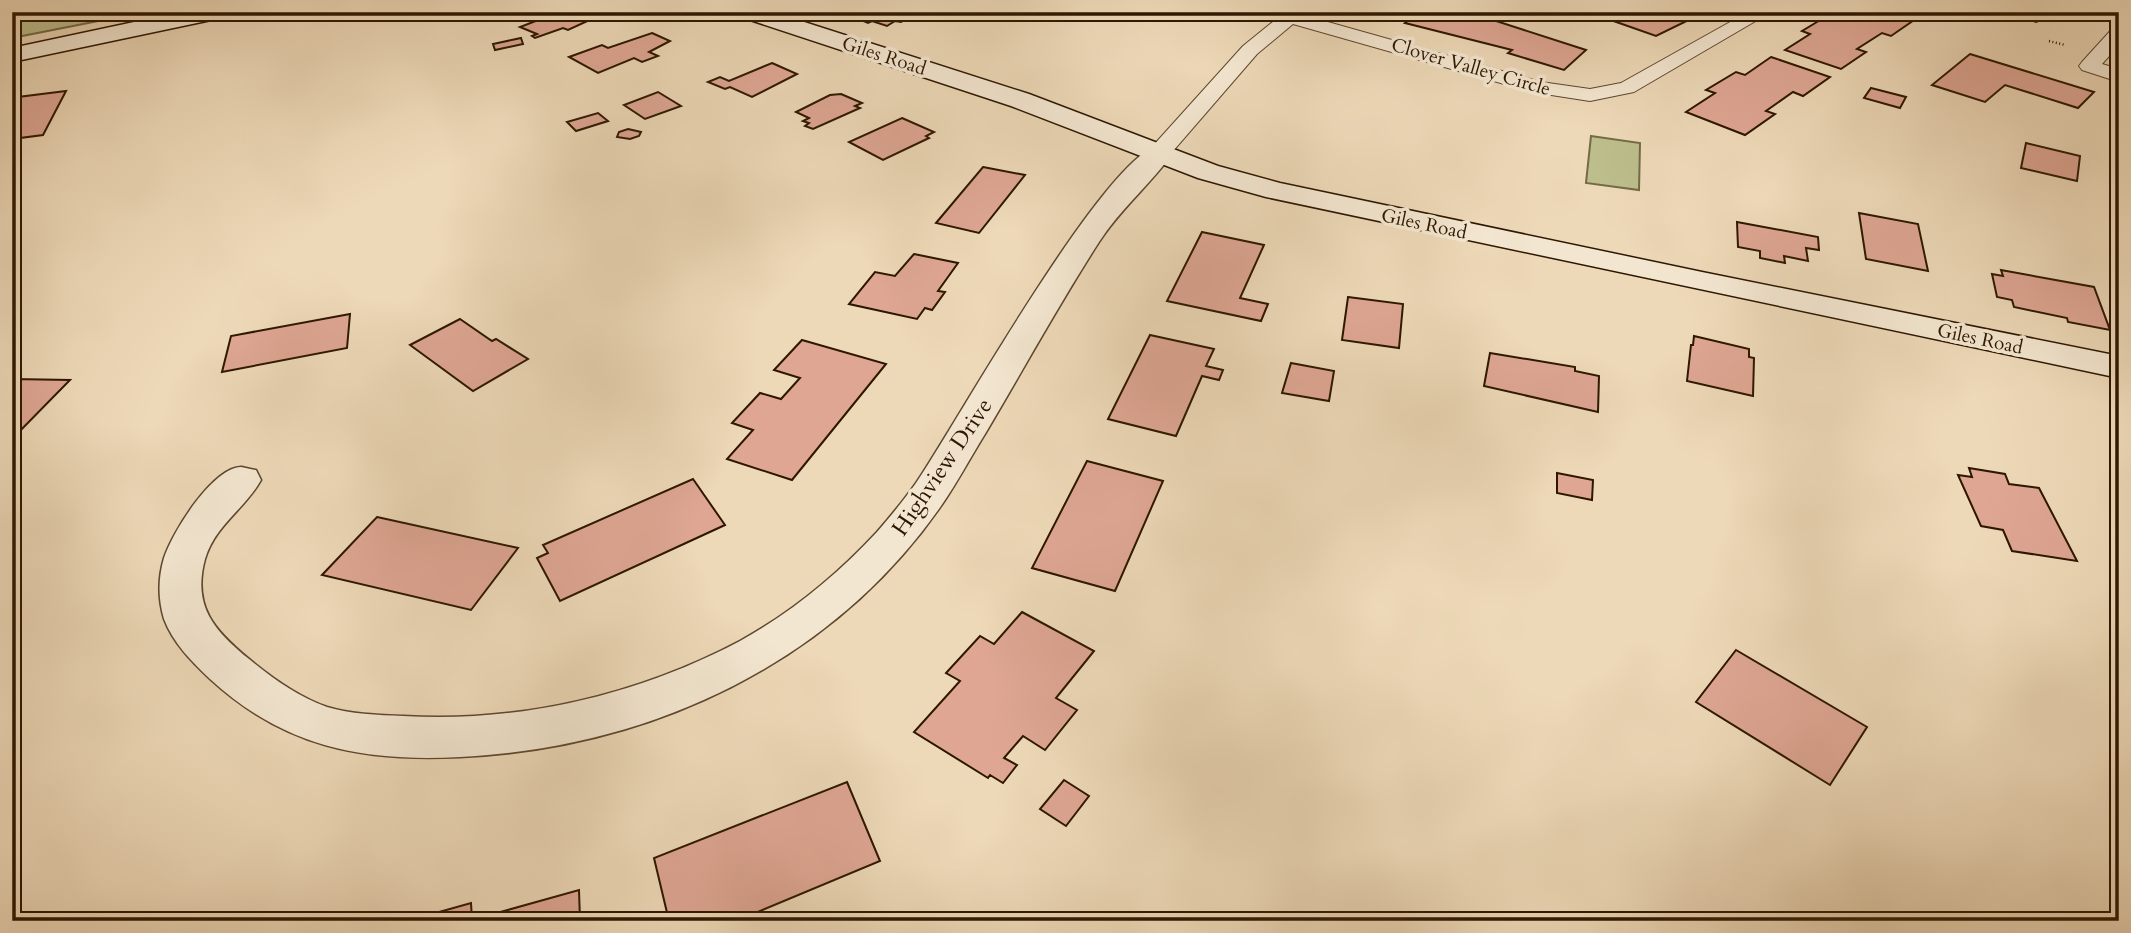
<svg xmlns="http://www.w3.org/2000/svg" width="2131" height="933" font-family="Cardo,serif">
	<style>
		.green { fill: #bcbe8c; stroke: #746a46; stroke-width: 2 }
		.building { fill: #dea693; stroke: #2d1700; stroke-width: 2 }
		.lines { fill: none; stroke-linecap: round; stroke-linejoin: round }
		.lane-casing { stroke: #5d472e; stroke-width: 2 }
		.street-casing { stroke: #5d472e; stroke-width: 3 }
		.secondary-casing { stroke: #2d1700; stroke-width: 3 }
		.path { stroke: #2d1700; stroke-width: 2.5; stroke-dasharray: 1 2.5; stroke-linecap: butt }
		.lane { fill: #f3e6d0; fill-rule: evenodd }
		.street { fill: #f3e6d0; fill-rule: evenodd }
		.secondary { fill: #f3e6d0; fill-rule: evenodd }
		.labels { text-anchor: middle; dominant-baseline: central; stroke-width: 7; stroke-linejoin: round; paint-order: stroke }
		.far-street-label { font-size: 19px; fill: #2d1700; stroke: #f3e6d0 }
		.street-label { font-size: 23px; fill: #2d1700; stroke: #f3e6d0 }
	</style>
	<rect width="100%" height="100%" fill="#edd8b7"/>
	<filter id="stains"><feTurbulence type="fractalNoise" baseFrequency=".00286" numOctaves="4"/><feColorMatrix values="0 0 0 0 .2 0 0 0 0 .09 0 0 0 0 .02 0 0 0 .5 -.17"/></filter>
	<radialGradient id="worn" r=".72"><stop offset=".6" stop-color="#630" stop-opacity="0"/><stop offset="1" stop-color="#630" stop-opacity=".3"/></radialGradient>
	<!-- green -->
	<g class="green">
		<polygon points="12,12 144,12 12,38"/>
		<polygon points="1591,136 1640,143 1639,190 1586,183"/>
	</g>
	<!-- building -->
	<g class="building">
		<polygon points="559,12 607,12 568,30 563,28 535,38 532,36 537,34 520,27"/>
		<polygon points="854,12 913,12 916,13 901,22 895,21 887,26 872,21 868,23 849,15"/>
		<polygon points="1420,12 1454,12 1480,20 1484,17 1586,50 1564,70 1508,53 1512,50 1405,23"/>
		<polygon points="1617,12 1705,12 1656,36 1605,18"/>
		<polygon points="1844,12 1888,12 1914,20 1891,36 1882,33 1857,49 1866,52 1841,69 1785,50 1810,34 1802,31 1827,16 1835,18"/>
		<polygon points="2011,12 2063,12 2036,22"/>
		<polygon points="652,33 670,41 649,52 658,56 642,62 634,58 598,73 569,57 602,45 608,48"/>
		<polygon points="521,38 523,44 495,50 493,44"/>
		<polygon points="1970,54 2094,92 2078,108 2005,85 1985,102 1932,85"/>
		<polygon points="1771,57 1830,77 1803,96 1793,92 1766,111 1775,114 1745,135 1686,112 1715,93 1706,90 1736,72 1745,75"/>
		<polygon points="772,63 797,74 752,97 730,87 725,89 708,82 720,77 729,81"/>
		<polygon points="1871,88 1906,97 1900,108 1864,98"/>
		<polygon points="66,91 43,135 12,139 12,106 18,97"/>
		<polygon points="658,92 681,106 645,119 624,105"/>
		<polygon points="841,94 862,103 855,106 860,108 813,129 805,126 809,123 803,121 809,118 796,112 830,95"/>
		<polygon points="598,113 608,121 576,131 567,122"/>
		<polygon points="902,118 934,132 926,136 929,138 883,160 849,142"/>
		<polygon points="628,129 641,132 639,136 630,139 617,137 619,132"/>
		<polygon points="2026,143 2080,156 2077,181 2021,168"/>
		<polygon points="983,167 1025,175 979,233 936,223"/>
		<polygon points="1859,213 1918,224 1928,271 1866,259"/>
		<polygon points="1737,222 1818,237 1819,250 1806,248 1808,261 1784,256 1785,263 1760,258 1760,251 1738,247"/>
		<polygon points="1202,232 1264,245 1240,298 1268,304 1261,321 1167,301"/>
		<polygon points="914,254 958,263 938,291 945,292 932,310 925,308 917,319 849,304 875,272 895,276"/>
		<polygon points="2001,270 2094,287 2110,330 2068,322 2067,318 2014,307 2012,300 1997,297 1992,274 2003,276"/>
		<polygon points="1348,297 1403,304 1399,348 1342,340"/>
		<polygon points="350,314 347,348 222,372 231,336"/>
		<polygon points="460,319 492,341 496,339 528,359 473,391 410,345"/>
		<polygon points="1150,335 1214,349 1206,366 1223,370 1219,380 1202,376 1176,436 1108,419"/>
		<polygon points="1694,336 1749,349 1749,357 1754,358 1753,396 1687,381 1691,345 1693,345"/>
		<polygon points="802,340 886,364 792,480 727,459 753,430 732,423 760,393 781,399 800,378 774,370"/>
		<polygon points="1490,353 1575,367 1575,371 1599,376 1598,412 1484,386"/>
		<polygon points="1291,363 1334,371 1329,401 1282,393"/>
		<polygon points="12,379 70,380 12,439"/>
		<polygon points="1087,461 1163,481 1115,591 1032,568"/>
		<polygon points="1969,468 2005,474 2009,484 2039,488 2077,561 2012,551 2003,530 1981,526 1958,475 1972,477"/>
		<polygon points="1557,473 1593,480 1592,500 1557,493"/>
		<polygon points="693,479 725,525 560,601 537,558 548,553 543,545"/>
		<polygon points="377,517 518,548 471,610 322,575"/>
		<polygon points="1022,612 1094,651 1056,698 1077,710 1045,750 1023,736 1004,758 1017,765 1003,783 990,775 988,778 914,732 960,681 946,673 980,636 994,644"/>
		<polygon points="1736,650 1867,727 1830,785 1696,702"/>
		<polygon points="12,721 19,889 12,892"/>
		<polygon points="1064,780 1089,796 1066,826 1040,809"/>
		<polygon points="847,782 880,861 736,921 669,921 654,858"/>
		<polygon points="579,890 580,921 407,921 471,903 472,920"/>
	</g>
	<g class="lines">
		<defs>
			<g id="lane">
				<polygon points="1285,12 1305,12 1303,15 1541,82 1590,89 1621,83 1748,12 1771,12 1634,92 1590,101 1532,92 1293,24 1257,54 1167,158 1151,158 1148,153 1151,148 1243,46"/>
				<polygon points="2119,28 2119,45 2102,64 2119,69 2119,82 2082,70 2079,66 2082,62 2112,29"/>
			</g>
			<path id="street" d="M1159,145l10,2 4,6c-22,31 -53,56 -74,89 -40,62 -76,128 -114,192 -15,24 -28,49 -44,72 -110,158 -291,242 -481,251 -98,5 -176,-10 -250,-78 -18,-17 -37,-36 -46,-60 -6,-20 -6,-41 0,-61 8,-25 48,-90 77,-91 2,0 12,3 15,3l5,10c-16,29 -46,45 -56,79 -13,48 10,72 44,100 23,19 49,38 78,48 23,7 51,8 76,9 116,7 235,-21 337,-75 51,-28 98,-67 137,-109 13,-15 27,-32 39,-49 41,-60 187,-324 243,-338z"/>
			<g id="secondary">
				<polygon points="181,12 227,12 224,17 216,19 12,62 12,48"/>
				<polygon points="738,12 773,12 1029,94 1218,166 1280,183 1702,272 2119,356 2119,378 1266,197 1198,178 1011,106 741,17"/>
			</g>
		</defs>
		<!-- lane casing -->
		<use href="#lane" class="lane-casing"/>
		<!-- street casing -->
		<use href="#street" class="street-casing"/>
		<!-- secondary casing -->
		<use href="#secondary" class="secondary-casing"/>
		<!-- path -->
		<polyline class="path" points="2049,41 2065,45"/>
		<!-- lane -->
		<use href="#lane" class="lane"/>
		<!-- street -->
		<use href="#street" class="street"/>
		<!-- secondary -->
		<use href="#secondary" class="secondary"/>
	</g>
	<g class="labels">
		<!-- far-street labels -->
		<g class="far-street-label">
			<text transform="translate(884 56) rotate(18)">Giles Road</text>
			<text transform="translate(1471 67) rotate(16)">Clover Valley Circle</text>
			<text transform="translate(1424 224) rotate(12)">Giles Road</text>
			<text transform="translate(1980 339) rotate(12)">Giles Road</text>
		</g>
		<!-- street labels -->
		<g class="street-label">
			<text transform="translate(942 467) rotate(-56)">Highview Drive</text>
		</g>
	</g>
	<!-- margin -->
	<rect width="2131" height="933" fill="none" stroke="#edd8b7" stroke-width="42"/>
	<rect x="14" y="14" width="2103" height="905" fill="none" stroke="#2d1700" stroke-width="3.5"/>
	<rect x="21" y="21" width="2089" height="891" fill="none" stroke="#2d1700" stroke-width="2"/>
	<rect width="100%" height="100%" filter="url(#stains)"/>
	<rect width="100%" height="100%" fill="url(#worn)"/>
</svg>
